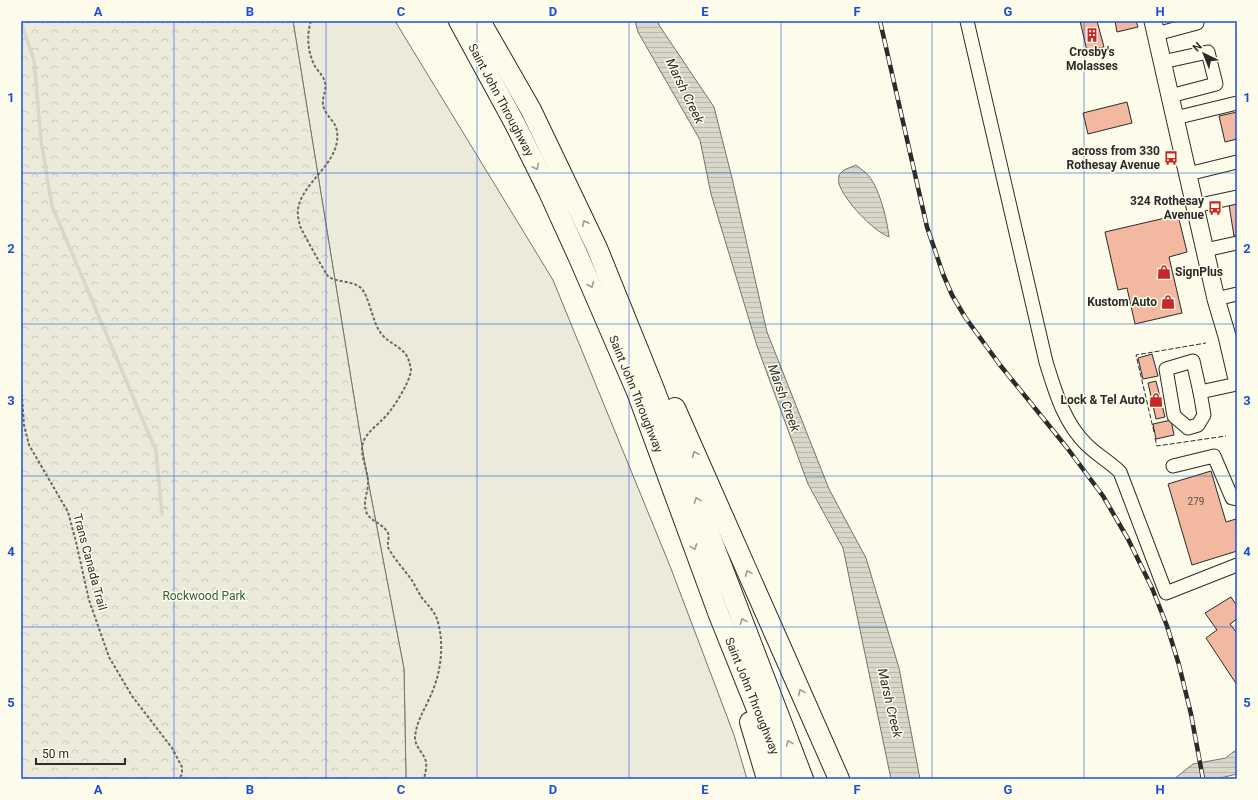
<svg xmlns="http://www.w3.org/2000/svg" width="1258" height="800" font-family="Roboto,sans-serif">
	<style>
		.grass { fill: #ecebdb; stroke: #74746e }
		.forest { fill: url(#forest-crowns); stroke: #74746e }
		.water { fill: url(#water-rules); stroke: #74746e }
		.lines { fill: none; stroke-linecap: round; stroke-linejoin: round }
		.stream { stroke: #d8d7c9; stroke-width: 3.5 }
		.building { fill: #f2b8a0; stroke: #2b2b2b }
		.minor-casing { stroke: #2b2b2b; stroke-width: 15 }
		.major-casing { stroke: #2b2b2b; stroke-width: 19 }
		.highway-casing { stroke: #2b2b2b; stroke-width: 22 }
		.path { stroke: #6a6964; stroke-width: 2; stroke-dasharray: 3 2; stroke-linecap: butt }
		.minor { stroke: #fdfbea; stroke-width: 13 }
		.major { stroke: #fdfbea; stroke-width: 17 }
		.highway { stroke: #fdfbea; stroke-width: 20 }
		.rail-casing { stroke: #2b2b2b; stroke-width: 4.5 }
		.rail { stroke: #fdfbea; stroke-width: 3; stroke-dasharray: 9; stroke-linecap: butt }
		.fence { stroke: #2b2b2b; stroke-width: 1; stroke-dasharray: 5 2; stroke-linecap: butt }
		.oneway { stroke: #9e9d94 }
		.grid { fill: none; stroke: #1d4ed8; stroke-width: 1; stroke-opacity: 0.55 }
		.labels { text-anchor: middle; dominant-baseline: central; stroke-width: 3; stroke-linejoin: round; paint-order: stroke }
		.number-label { font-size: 10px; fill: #5d4e48 }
		.poi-label { font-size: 12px; font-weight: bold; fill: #2b2b2b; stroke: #fdfbea; text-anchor: end }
		.street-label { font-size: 12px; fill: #2b2b2b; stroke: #fdfbea }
		.park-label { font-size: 12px; fill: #34623c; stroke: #fdfbea }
		.water-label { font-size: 13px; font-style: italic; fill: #2b2b2b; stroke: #fdfbea }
		.neatline { fill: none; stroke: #1d4ed8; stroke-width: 1.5 }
		.grid-label { font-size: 13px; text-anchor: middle; font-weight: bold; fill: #1d4ed8 }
	</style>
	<defs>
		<pattern id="forest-crowns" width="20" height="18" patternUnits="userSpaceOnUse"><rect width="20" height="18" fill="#ecebdb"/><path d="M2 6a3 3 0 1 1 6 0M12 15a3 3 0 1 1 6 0" fill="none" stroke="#cbcabc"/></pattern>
		<pattern id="water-rules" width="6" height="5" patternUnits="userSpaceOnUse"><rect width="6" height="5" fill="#d8d7c9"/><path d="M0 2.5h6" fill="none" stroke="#bab9ad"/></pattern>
	</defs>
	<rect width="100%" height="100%" fill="#fdfbea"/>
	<!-- grass -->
	<polygon class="grass" points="293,21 395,21 553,280 670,566 734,735 747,779 406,779 404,669 365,465"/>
	<!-- forest -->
	<polygon class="forest" points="21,21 293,21 365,465 404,669 406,779 21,779"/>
	<!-- water -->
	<g class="water">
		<polygon points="635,21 658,21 659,25 714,107 732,178 767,332 829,489 866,558 899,668 920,779 891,779 843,548 808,484 757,346 711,194 700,140 638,32"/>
		<path d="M856,165c3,3 7,5 10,8 13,12 21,46 23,64 -17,-7 -44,-36 -50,-53 -1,-3 0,-6 0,-9l5,-5z"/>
		<polygon points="1237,750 1237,774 1216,779 1174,779 1193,764 1226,758 1233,752"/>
	</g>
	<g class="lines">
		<!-- stream -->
		<polyline class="stream" points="21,23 34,60 41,140 52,206 156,451 162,514"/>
	</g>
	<!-- building -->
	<g class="building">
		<polygon points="1080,21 1097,21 1104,47 1087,51"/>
		<polygon points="1115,21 1136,21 1138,27 1117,32"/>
		<polygon points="1127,102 1132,123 1088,134 1083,113"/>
		<polygon points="1237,112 1237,139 1225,142 1219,116"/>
		<polygon points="1237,204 1237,235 1234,236 1229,205"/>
		<polygon points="1178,215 1187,252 1169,257 1182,313 1135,324 1127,288 1118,290 1105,232"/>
		<polygon points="1152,354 1158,376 1143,379 1138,358"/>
		<polygon points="1156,381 1165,417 1156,419 1148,383"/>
		<polygon points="1171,420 1174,435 1156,439 1153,424"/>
		<polygon points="1211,471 1226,522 1236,519 1237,551 1192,565 1168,484"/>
		<polygon points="1231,597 1237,606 1237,619 1230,624 1237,633 1237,685 1206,638 1217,630 1205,613"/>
	</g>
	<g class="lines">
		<defs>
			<g id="minor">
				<path d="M967,21l79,341c9,29 18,61 41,83 10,10 23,17 33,27l46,121 71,-28"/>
				<polyline points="1156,34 1197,23 1196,21"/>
				<polyline points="1162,62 1208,52 1216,84 1170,96"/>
				<polyline points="1175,118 1237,103"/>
				<polyline points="1188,174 1237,162"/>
				<polyline points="1195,206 1237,197"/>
				<polyline points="1205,250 1237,243"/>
				<polyline points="1216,299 1237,294"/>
				<polygon points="1193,361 1200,392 1204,415 1198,425 1188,428 1174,416 1166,369"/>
				<polyline points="1200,392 1237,384"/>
				<polyline points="1173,466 1214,456 1232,498 1237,499"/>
			</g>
			<polyline id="major" points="1153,21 1216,299 1227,336 1237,379"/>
			<g id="highway">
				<polyline points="459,21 514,122 548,190 579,258 637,392 719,615 785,779"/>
				<polyline points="480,21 531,110 597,248 652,384 803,779"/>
				<polyline points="675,408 839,779"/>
				<polyline points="750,722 767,779"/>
			</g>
		</defs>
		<!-- minor casing -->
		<use href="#minor" class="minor-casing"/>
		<!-- major casing -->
		<use href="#major" class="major-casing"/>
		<!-- highway casing -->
		<use href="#highway" class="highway-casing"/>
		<!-- path -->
		<g class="path">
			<path d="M311,21c-5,15 -3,34 5,47 4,5 8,9 9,15 2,7 -3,14 -2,21 1,11 12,16 14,27 5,35 -43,54 -39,86 1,3 1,6 2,9 2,5 25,47 28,50 8,7 24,4 33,12 8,8 11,32 19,44 7,11 22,14 28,26 1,3 3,10 3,13 -2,13 -19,40 -29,49 -6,6 -14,12 -18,20 -6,13 4,28 4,43 0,7 -3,14 -3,21 0,17 13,16 21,26 5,5 1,11 2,17 1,3 3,5 4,7 6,9 13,17 19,25 4,6 7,13 11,19 6,7 12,13 15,21 8,25 4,55 -7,78 -6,14 -14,25 -15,41 0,9 9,15 11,24 1,5 -1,12 -2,17"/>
			<polyline points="21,384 24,425 29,445 68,512 76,542 89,600 109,657 132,696 172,748 182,767 182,774 179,779"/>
		</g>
		<!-- minor -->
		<use href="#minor" class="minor"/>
		<!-- major -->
		<use href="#major" class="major"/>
		<!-- highway -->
		<use href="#highway" class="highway"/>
		<defs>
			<polyline id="rail" points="880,21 927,227 943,274 952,295 965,317 1000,365 1068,449 1103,496 1128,539 1152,588 1167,626 1179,665 1191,714 1203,779"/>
		</defs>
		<!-- rail casing -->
		<use href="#rail" class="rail-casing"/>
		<!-- rail -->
		<use href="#rail" class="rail"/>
		<!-- fence -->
		<g class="fence">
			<polyline points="1154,432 1136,355 1206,343"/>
			<polyline points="1155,438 1157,446 1226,436"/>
		</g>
	</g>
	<!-- one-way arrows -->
	<defs><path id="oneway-chevron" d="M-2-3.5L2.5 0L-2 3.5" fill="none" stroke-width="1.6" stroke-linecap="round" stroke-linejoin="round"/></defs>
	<g class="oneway">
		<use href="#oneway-chevron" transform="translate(536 167) rotate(63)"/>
		<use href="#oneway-chevron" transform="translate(585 223) rotate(-115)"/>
		<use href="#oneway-chevron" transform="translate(591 285) rotate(67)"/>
		<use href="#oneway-chevron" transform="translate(695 454) rotate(-114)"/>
		<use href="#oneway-chevron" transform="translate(697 500) rotate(-111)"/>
		<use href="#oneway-chevron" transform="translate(694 547) rotate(70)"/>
		<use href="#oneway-chevron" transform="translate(748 573) rotate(-114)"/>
		<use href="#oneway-chevron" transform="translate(743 621) rotate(-111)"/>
		<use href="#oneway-chevron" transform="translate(801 692) rotate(-114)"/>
		<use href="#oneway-chevron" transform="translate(789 743) rotate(-111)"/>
	</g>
	<!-- grid -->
	<path class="grid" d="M174,21v758M326,21v758M477,21v758M629,21v758M781,21v758M932,21v758M1084,21v758M21,173h1216M21,324h1216M21,476h1216M21,627h1216"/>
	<!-- icons -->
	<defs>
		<symbol id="building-bare" viewBox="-9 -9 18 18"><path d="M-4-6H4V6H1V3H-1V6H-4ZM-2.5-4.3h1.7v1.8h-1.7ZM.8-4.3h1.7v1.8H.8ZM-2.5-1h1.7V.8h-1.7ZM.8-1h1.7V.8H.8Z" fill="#c62828" stroke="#fdfbea" stroke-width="2.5" paint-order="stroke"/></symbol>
		<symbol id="bus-bare" viewBox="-9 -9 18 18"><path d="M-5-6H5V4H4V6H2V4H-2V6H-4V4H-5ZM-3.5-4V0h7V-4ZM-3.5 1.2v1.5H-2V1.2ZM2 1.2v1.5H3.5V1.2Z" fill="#c62828" stroke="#fdfbea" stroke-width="2.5" paint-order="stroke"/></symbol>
		<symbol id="shop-bare" viewBox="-9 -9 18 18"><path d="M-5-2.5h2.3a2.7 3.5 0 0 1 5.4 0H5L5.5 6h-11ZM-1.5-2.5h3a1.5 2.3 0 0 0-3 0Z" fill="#c62828" stroke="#fdfbea" stroke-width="2.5" paint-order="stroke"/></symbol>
	</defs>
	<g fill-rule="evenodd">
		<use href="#building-bare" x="1082" y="25" width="20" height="20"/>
		<use href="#bus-bare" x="1161" y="148" width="20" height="20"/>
		<use href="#bus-bare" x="1205" y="198" width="20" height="20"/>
		<use href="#shop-bare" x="1154" y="262" width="20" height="20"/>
		<use href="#shop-bare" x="1158" y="292" width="20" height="20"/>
		<use href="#shop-bare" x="1146" y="390" width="20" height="20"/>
	</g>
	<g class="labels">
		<!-- number labels -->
		<g class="number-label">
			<text x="1196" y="501">279</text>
		</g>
		<!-- poi labels -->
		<g class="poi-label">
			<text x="1092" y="52" text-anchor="middle">Crosby's<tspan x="1092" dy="14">Molasses</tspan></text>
			<text x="1160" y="151">across from 330<tspan x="1160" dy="14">Rothesay Avenue</tspan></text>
			<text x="1204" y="201">324 Rothesay<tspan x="1204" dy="14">Avenue</tspan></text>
			<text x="1175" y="272" text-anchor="start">SignPlus</text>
			<text x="1157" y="302">Kustom Auto</text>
			<text x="1145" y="400">Lock &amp; Tel Auto</text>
		</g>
		<!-- street labels -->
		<g class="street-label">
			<text transform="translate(501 100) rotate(62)">Saint John Throughway</text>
			<text transform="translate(636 394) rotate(68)">Saint John Throughway</text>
			<text transform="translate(90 562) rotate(75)">Trans Canada Trail</text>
			<text transform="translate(752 696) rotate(68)">Saint John Throughway</text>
		</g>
		<!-- park labels -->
		<g class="park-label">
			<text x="204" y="596">Rockwood Park</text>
		</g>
		<!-- water labels -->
		<g class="water-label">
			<text transform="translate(685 91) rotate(64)">Marsh Creek</text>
			<text transform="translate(784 398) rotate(70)">Marsh Creek</text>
			<text transform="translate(890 703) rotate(77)">Marsh Creek</text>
		</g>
	</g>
	<!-- border -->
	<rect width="1258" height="800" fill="none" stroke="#fdfbea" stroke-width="44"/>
	<!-- north arrow -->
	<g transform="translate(1204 54) rotate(317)" stroke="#fdfbea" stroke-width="3" paint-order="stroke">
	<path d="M0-3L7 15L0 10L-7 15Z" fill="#2b2b2b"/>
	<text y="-6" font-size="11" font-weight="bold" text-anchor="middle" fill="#2b2b2b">N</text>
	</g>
	<!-- scale -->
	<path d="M36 758v6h89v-6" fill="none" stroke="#2b2b2b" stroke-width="2"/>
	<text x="42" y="758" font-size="12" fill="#2b2b2b" stroke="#fdfbea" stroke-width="3" paint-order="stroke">50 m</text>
	<rect x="22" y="22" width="1214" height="756" class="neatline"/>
	<g class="grid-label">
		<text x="98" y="16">A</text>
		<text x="250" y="16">B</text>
		<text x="401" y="16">C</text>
		<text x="553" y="16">D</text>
		<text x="705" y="16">E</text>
		<text x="857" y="16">F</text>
		<text x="1008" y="16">G</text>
		<text x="1160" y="16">H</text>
		<text x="11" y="102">1</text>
		<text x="1247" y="102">1</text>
		<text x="11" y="253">2</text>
		<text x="1247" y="253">2</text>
		<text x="11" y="405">3</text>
		<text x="1247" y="405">3</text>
		<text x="11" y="556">4</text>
		<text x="1247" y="556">4</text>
		<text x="11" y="707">5</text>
		<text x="1247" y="707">5</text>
		<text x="98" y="794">A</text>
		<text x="250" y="794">B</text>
		<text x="401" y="794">C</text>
		<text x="553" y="794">D</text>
		<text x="705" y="794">E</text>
		<text x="857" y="794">F</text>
		<text x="1008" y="794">G</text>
		<text x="1160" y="794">H</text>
	</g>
</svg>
